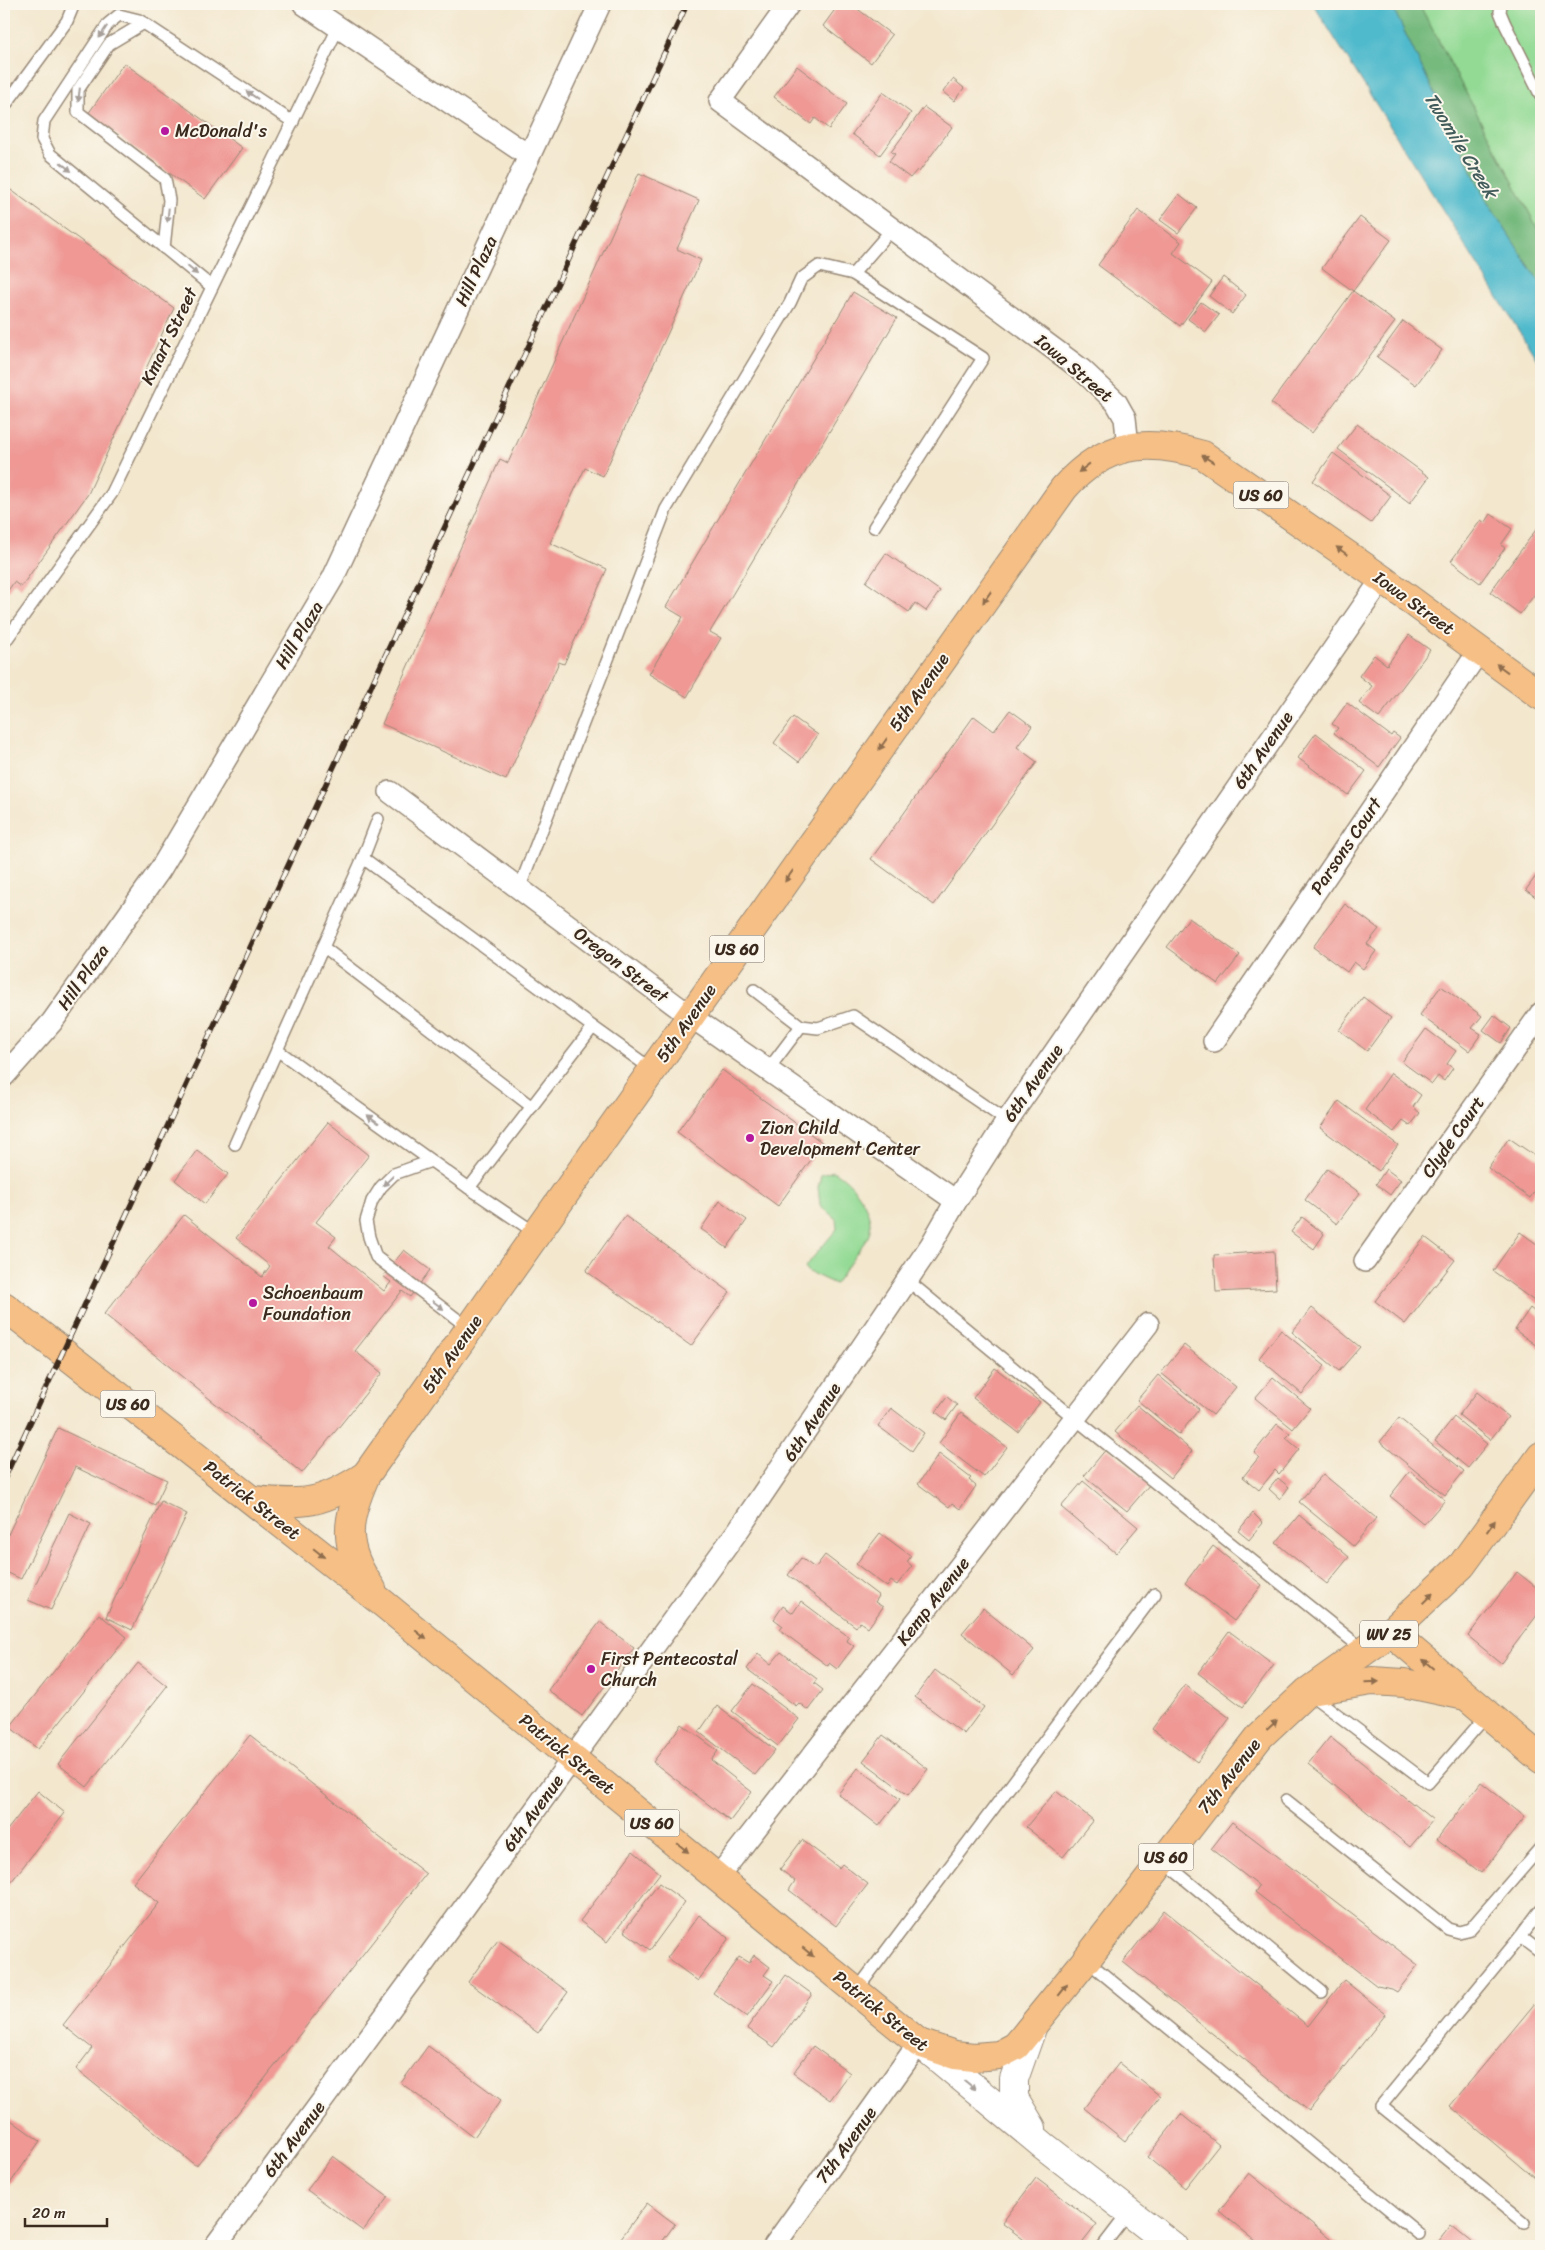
<svg xmlns="http://www.w3.org/2000/svg" width="1545" height="2250" font-family="Sriracha,sans-serif">
	<style>
		.green { fill: #93da94; stroke: #678259 }
		.forest { fill: #76ba7e; stroke: #58724e }
		.water { fill: #4fbacc; stroke: #457275 }
		.building { fill: #ef9894 }
		.lines { fill: none; stroke-linecap: round; stroke-linejoin: round }
		.service-casing { stroke: #978876; stroke-width: 14 }
		.minor-casing { stroke: #978876; stroke-width: 24 }
		.tertiary-casing { stroke: #978876; stroke-width: 30 }
		.primary-casing { stroke: #978876; stroke-width: 30 }
		.service { stroke: #fff; stroke-width: 11 }
		.minor { stroke: #fff; stroke-width: 21 }
		.tertiary { stroke: #fff; stroke-width: 28 }
		.primary { stroke: #f5bf86; stroke-width: 28 }
		.rail-casing { stroke: #3b2a1e; stroke-width: 5.5 }
		.rail { stroke: #fbf7ec; stroke-width: 4; stroke-dasharray: 11; stroke-linecap: butt }
		.oneway { fill: #a79f9a }
		.oneway2 { fill: #8f6d4d }
		.poi-dot { fill: #b5179e; stroke: #fbf7ec; stroke-width: 2 }
		.labels { text-anchor: middle; dominant-baseline: central; stroke-width: 4; stroke-linejoin: round; paint-order: stroke }
		.shield { fill: #fbf7ec; stroke: #75685c; stroke-width: 1 }
		.shield-label { font-size: 16px; font-weight: bold; fill: #3b2a1e }
		.poi-label { font-size: 18px; fill: #3b2a1e; stroke: #fbf7ec; text-anchor: start }
		.street-label { font-size: 18px; fill: #3b2a1e; stroke: #fbf7ec }
		.water-label { font-size: 19px; font-style: italic; fill: #425c5b; stroke: #fbf7ec }
	</style>
	<rect width="100%" height="100%" fill="#fbf7ec"/>
	<filter id="ink" filterUnits="userSpaceOnUse"><feTurbulence type="fractalNoise" baseFrequency=".02" numOctaves="2"/><feDisplacementMap in="SourceGraphic" scale="10" xChannelSelector="R" yChannelSelector="G"/><feConvolveMatrix kernelMatrix="1 2 1 2 8 2 1 2 1" color-interpolation-filters="sRGB"/></filter>
	<filter id="wash" filterUnits="userSpaceOnUse"><feTurbulence type="fractalNoise" baseFrequency=".0096" numOctaves="4" result="noise"/><feDisplacementMap in="SourceGraphic" scale="20" xChannelSelector="R" yChannelSelector="G"/><feGaussianBlur stdDeviation="1.12" result="paint"/><feColorMatrix in="noise" values="0 0 0 0 0 0 0 0 0 0 0 0 0 0 0 0 0 1.4 0 .05"/><feComposite in="paint" operator="in"/></filter>
	<g filter="url(#wash)">
		<rect width="100%" height="100%" fill="#f3e7ce"/>
		<!-- green -->
		<g class="green">
			<polygon points="1419,4 1541,4 1541,235"/>
			<path d="M833,1171c20,9 45,44 35,66l-33,47 -28,-13 -2,-4 32,-38 -1,-10 -16,-14 -2,-18 3,-12z"/>
		</g>
		<!-- forest -->
		<polygon class="forest" points="1391,4 1419,4 1541,235 1541,284 1486,200"/>
		<!-- water -->
		<polygon class="water" points="1313,4 1391,4 1486,200 1541,284 1541,366"/>
		<g id="blocks">
			<!-- building -->
			<g class="building">
				<polygon points="839,4 851,4 892,35 871,63 823,26"/>
				<polygon points="124,63 242,148 205,199 88,114"/>
				<polygon points="797,66 847,104 829,129 815,118 811,124 774,97"/>
				<polygon points="953,79 964,88 954,101 943,92"/>
				<polygon points="883,92 911,113 880,155 852,134"/>
				<polygon points="924,107 952,127 919,172 917,170 910,178 889,162 895,154 891,152"/>
				<polygon points="639,173 699,200 677,249 701,260 603,476 585,468 550,543 607,569 564,664 559,662 506,780 382,724 500,459 508,463"/>
				<polygon points="4,185 174,308 88,494 21,587 14,582 4,596"/>
				<polygon points="1179,194 1197,208 1178,233 1160,220"/>
				<polygon points="1138,210 1181,242 1173,253 1212,282 1180,326 1098,265"/>
				<polygon points="1360,217 1391,240 1353,291 1395,322 1312,433 1271,403 1353,291 1322,268"/>
				<polygon points="1223,277 1246,295 1232,314 1209,296"/>
				<polygon points="853,292 897,318 710,632 721,638 687,697 649,674 683,617 666,607"/>
				<polygon points="1201,302 1219,315 1206,332 1188,319"/>
				<polygon points="1403,321 1442,350 1416,385 1377,357"/>
				<polygon points="1357,424 1429,477 1410,503 1338,449"/>
				<polygon points="1333,453 1391,496 1371,523 1313,481"/>
				<polygon points="1491,514 1512,529 1501,545 1505,548 1480,583 1451,561 1481,520 1485,523"/>
				<polygon points="1541,523 1541,586 1520,614 1490,592"/>
				<polygon points="886,553 940,591 926,611 915,603 909,612 866,582"/>
				<polygon points="1409,635 1430,650 1379,718 1359,703 1372,686 1359,676 1374,655 1387,665"/>
				<polygon points="1347,703 1391,736 1393,733 1400,738 1379,767 1334,733 1338,728 1332,724"/>
				<polygon points="1010,710 1032,726 1017,747 1037,762 934,905 871,859 974,716 994,731"/>
				<polygon points="793,717 818,735 799,762 774,743"/>
				<polygon points="1316,733 1366,771 1348,795 1298,758"/>
				<polygon points="1541,869 1541,901 1526,890"/>
				<polygon points="1345,904 1379,929 1367,944 1376,951 1363,969 1354,962 1347,972 1313,947"/>
				<polygon points="1189,918 1240,955 1218,984 1167,947"/>
				<polygon points="1441,986 1482,1016 1472,1028 1481,1034 1469,1051 1420,1015"/>
				<polygon points="1363,997 1391,1018 1367,1051 1339,1030"/>
				<polygon points="1494,1015 1511,1028 1501,1043 1483,1030"/>
				<polygon points="1426,1029 1456,1051 1447,1064 1453,1068 1444,1081 1438,1076 1432,1084 1402,1062"/>
				<polygon points="722,1070 823,1143 778,1206 677,1132"/>
				<polygon points="1391,1073 1421,1095 1413,1107 1420,1113 1410,1126 1403,1121 1394,1132 1365,1110"/>
				<polygon points="1339,1101 1398,1145 1379,1171 1320,1128"/>
				<polygon points="328,1122 369,1155 316,1222 336,1237 329,1246 384,1291 391,1282 383,1276 404,1250 430,1270 410,1297 402,1291 355,1351 382,1373 302,1473 104,1314 184,1215 262,1277 270,1266 236,1238"/>
				<polygon points="1509,1138 1541,1160 1541,1182 1530,1198 1488,1168"/>
				<polygon points="197,1150 228,1174 205,1204 175,1180"/>
				<polygon points="1327,1169 1360,1193 1337,1224 1305,1200"/>
				<polygon points="1386,1169 1401,1180 1390,1195 1376,1184"/>
				<polygon points="720,1201 747,1220 727,1248 701,1229"/>
				<polygon points="625,1216 730,1292 691,1346 586,1271"/>
				<polygon points="1302,1217 1324,1234 1314,1249 1291,1232"/>
				<polygon points="1520,1232 1541,1247 1541,1306 1493,1271"/>
				<polygon points="1425,1237 1455,1260 1405,1324 1375,1301"/>
				<polygon points="1274,1251 1276,1289 1216,1292 1214,1255"/>
				<polygon points="1312,1308 1360,1347 1339,1371 1292,1332"/>
				<polygon points="1530,1308 1541,1317 1541,1349 1515,1330"/>
				<polygon points="1281,1330 1325,1366 1302,1394 1259,1358"/>
				<polygon points="1184,1345 1236,1387 1213,1415 1161,1373"/>
				<polygon points="995,1368 1040,1402 1018,1432 973,1398"/>
				<polygon points="1158,1375 1199,1409 1179,1435 1137,1400"/>
				<polygon points="1273,1377 1310,1408 1293,1429 1255,1398"/>
				<polygon points="1477,1392 1508,1417 1490,1440 1459,1415"/>
				<polygon points="947,1397 957,1405 946,1420 936,1412"/>
				<polygon points="1137,1405 1192,1451 1171,1478 1115,1432"/>
				<polygon points="891,1408 924,1433 912,1451 878,1426"/>
				<polygon points="961,1413 1007,1447 984,1477 939,1443"/>
				<polygon points="1454,1417 1487,1444 1468,1468 1435,1441"/>
				<polygon points="1399,1418 1464,1471 1445,1495 1380,1442"/>
				<polygon points="1277,1424 1290,1434 1286,1438 1299,1449 1279,1474 1275,1470 1259,1490 1243,1477 1259,1457 1254,1453"/>
				<polygon points="58,1428 167,1480 155,1505 75,1467 21,1579 4,1571 4,1543"/>
				<polygon points="1107,1448 1150,1484 1127,1511 1084,1476"/>
				<polygon points="939,1454 971,1478 969,1480 976,1486 960,1509 952,1503 949,1507 918,1484"/>
				<polygon points="1410,1471 1445,1500 1424,1524 1390,1496"/>
				<polygon points="1323,1474 1376,1518 1353,1546 1299,1502"/>
				<polygon points="1278,1478 1289,1487 1280,1499 1269,1489"/>
				<polygon points="1083,1481 1138,1527 1116,1553 1061,1507"/>
				<polygon points="161,1501 187,1514 132,1630 106,1617"/>
				<polygon points="69,1513 91,1524 51,1610 28,1600"/>
				<polygon points="1253,1513 1263,1523 1249,1540 1238,1531"/>
				<polygon points="1299,1515 1349,1557 1327,1584 1276,1543"/>
				<polygon points="880,1533 911,1556 907,1562 912,1566 897,1585 891,1581 887,1587 856,1564"/>
				<polygon points="1213,1546 1262,1585 1234,1621 1185,1583"/>
				<polygon points="825,1555 879,1596 875,1602 883,1607 868,1628 860,1622 856,1627 788,1575 801,1558 815,1568"/>
				<polygon points="1517,1572 1541,1591 1541,1610 1501,1663 1468,1636"/>
				<polygon points="801,1601 849,1637 847,1641 854,1646 837,1669 829,1663 828,1666 780,1630 783,1626 774,1619 783,1606 793,1613"/>
				<polygon points="983,1608 1034,1650 1013,1675 962,1633"/>
				<polygon points="99,1614 127,1637 38,1749 10,1727"/>
				<polygon points="600,1622 634,1648 582,1716 548,1690"/>
				<polygon points="1229,1631 1274,1665 1243,1707 1198,1673"/>
				<polygon points="781,1652 817,1679 814,1683 823,1690 808,1710 799,1703 796,1706 747,1669 758,1654 771,1664"/>
				<polygon points="138,1663 167,1686 87,1787 58,1764"/>
				<polygon points="935,1670 984,1707 964,1734 915,1697"/>
				<polygon points="753,1684 799,1719 778,1746 732,1711"/>
				<polygon points="1185,1685 1230,1718 1197,1762 1152,1729"/>
				<polygon points="717,1706 775,1750 755,1775 699,1732"/>
				<polygon points="682,1724 718,1751 711,1760 752,1792 730,1821 653,1762"/>
				<polygon points="250,1735 426,1874 196,2166 76,2069 92,2048 63,2025 159,1903 133,1883"/>
				<polygon points="883,1735 928,1769 908,1795 863,1761"/>
				<polygon points="1330,1737 1433,1820 1410,1847 1308,1764"/>
				<polygon points="858,1768 900,1799 879,1826 838,1794"/>
				<polygon points="1481,1782 1525,1817 1481,1873 1437,1839"/>
				<polygon points="38,1791 65,1813 4,1891 4,1834"/>
				<polygon points="1056,1791 1093,1820 1063,1857 1026,1827"/>
				<polygon points="1232,1822 1418,1965 1397,1992 1392,1989 1377,1986 1255,1892 1259,1886 1211,1849"/>
				<polygon points="802,1840 839,1868 842,1864 868,1884 836,1926 789,1890 795,1881 780,1869"/>
				<polygon points="633,1851 660,1873 607,1942 580,1921"/>
				<polygon points="659,1883 685,1902 650,1950 624,1931"/>
				<polygon points="1164,1910 1308,2026 1344,1980 1386,2014 1309,2111 1123,1962"/>
				<polygon points="699,1915 729,1938 698,1981 667,1958"/>
				<polygon points="498,1940 568,1992 538,2033 468,1982"/>
				<polygon points="754,1955 770,1967 764,1975 773,1981 747,2017 713,1993 739,1957 749,1963"/>
				<polygon points="786,1975 812,1994 774,2047 747,2028"/>
				<polygon points="1536,2002 1541,2007 1541,2183 1450,2106"/>
				<polygon points="428,2046 501,2100 474,2137 401,2083"/>
				<polygon points="813,2046 850,2073 830,2100 793,2073"/>
				<polygon points="1119,2063 1160,2096 1125,2141 1084,2108"/>
				<polygon points="1181,2114 1219,2145 1185,2188 1147,2157"/>
				<polygon points="4,2115 40,2141 4,2192"/>
				<polygon points="333,2156 388,2197 363,2231 307,2190"/>
				<polygon points="1249,2173 1340,2246 1262,2246 1219,2211"/>
				<polygon points="1036,2178 1097,2224 1080,2246 1032,2246 1002,2223"/>
				<polygon points="647,2203 675,2224 659,2246 615,2246"/>
				<polygon points="1451,2225 1477,2246 1435,2246"/>
			</g>
		</g>
	</g>
	<g filter="url(#ink)">
		<use href="#blocks" fill-opacity="0" stroke="#978876" stroke-width="1"/>
		<g class="lines">
			<defs>
				<g id="service">
					<polyline points="1501,4 1500,12 1505,24 1541,96"/>
					<polyline points="144,23 109,44 78,90 78,112 165,179 169,200 164,248"/>
					<polyline points="4,107 67,21 74,4"/>
					<polyline points="853,274 892,229"/>
					<polyline points="212,287 50,154 42,139 44,121 108,24 119,15 139,20 293,122"/>
					<polyline points="4,643 112,493 338,28"/>
					<polyline points="363,858 378,819"/>
					<polyline points="519,889 666,509 790,303 801,279 819,266 853,274 983,358 874,527"/>
					<polyline points="323,947 532,1107"/>
					<polyline points="754,990 801,1026 818,1028 853,1016 1007,1121"/>
					<polyline points="277,1050 469,1188"/>
					<polyline points="767,1071 801,1026"/>
					<polyline points="235,1144 363,858 593,1027"/>
					<polyline points="431,1161 394,1174 381,1187 372,1201 366,1221 369,1237 376,1257 470,1329"/>
					<polyline points="537,1234 469,1188 593,1027 653,1070"/>
					<polyline points="907,1280 1062,1408 1365,1651"/>
					<polyline points="1310,1694 1428,1783 1487,1715"/>
					<polyline points="1286,1800 1448,1929 1459,1932 1470,1929 1541,1847"/>
					<polyline points="1163,1861 1322,1992"/>
					<polyline points="1520,1937 1541,1909"/>
					<polyline points="1086,1960 1419,2234"/>
					<polyline points="856,1991 1155,1594"/>
					<polyline points="1524,2222 1381,2106 1520,1937 1541,1953"/>
					<polyline points="1103,2246 1129,2212"/>
				</g>
				<g id="minor">
					<polyline points="304,4 529,156"/>
					<polyline points="789,4 720,101 1082,370 1116,402 1125,418 1128,446"/>
					<polyline points="390,792 690,1016 956,1201"/>
					<polyline points="1214,1041 1479,651"/>
					<polyline points="4,1076 52,1022 160,870 333,578 600,4"/>
					<polyline points="1365,1261 1541,1013"/>
					<polyline points="718,1877 1148,1324"/>
					<polyline points="215,2246 424,1963 739,1529 931,1245 956,1201 1007,1121 1382,579"/>
					<polyline points="774,2246 919,2043"/>
				</g>
				<g id="tertiary">
					<polyline points="921,2044 1044,2146 1173,2246"/>
					<polyline points="1032,2128 1014,2098 1014,2079 1032,2028"/>
				</g>
				<g id="primary">
					<polyline points="4,1306 384,1604 919,2043 955,2055 974,2057 999,2055 1016,2046 1086,1960 1260,1736 1307,1692 1391,1632 1462,1565 1541,1456"/>
					<path d="M253,1500c52,5 69,4 113,-25"/>
					<path d="M372,1589c-31,-43 -26,-69 -6,-114l698,-987c41,-46 82,-50 139,-33l179,124 159,117"/>
					<polyline points="1391,1632 1541,1759"/>
					<polyline points="1317,1690 1372,1681 1404,1683 1461,1695"/>
				</g>
			</defs>
			<!-- service casing -->
			<use href="#service" class="service-casing"/>
			<!-- minor casing -->
			<use href="#minor" class="minor-casing"/>
			<!-- tertiary casing -->
			<use href="#tertiary" class="tertiary-casing"/>
			<!-- primary casing -->
			<use href="#primary" class="primary-casing"/>
			<!-- service -->
			<use href="#service" class="service"/>
			<!-- minor -->
			<use href="#minor" class="minor"/>
			<!-- tertiary -->
			<use href="#tertiary" class="tertiary"/>
			<!-- primary -->
			<use href="#primary" class="primary"/>
			<defs>
				<polyline id="rail" points="4,1479 687,4"/>
			</defs>
			<!-- rail casing -->
			<use href="#rail" class="rail-casing"/>
			<!-- rail -->
			<use href="#rail" class="rail"/>
		</g>
		<!-- one-way arrows -->
		<defs><path id="oneway-solid" d="M-6-.8H1V-3.2L6.5 0L1 3.2V.8H-6Z" transform="scale(1.25)"/></defs>
		<g class="oneway">
			<use href="#oneway-solid" transform="translate(103 32) rotate(124)"/>
			<use href="#oneway-solid" transform="translate(79 95) rotate(97)"/>
			<use href="#oneway-solid" transform="translate(252 95) rotate(-146)"/>
			<use href="#oneway-solid" transform="translate(66 167) rotate(39)"/>
			<use href="#oneway-solid" transform="translate(168 215) rotate(96)"/>
			<use href="#oneway-solid" transform="translate(192 270) rotate(40)"/>
			<use href="#oneway-solid" transform="translate(373 1119) rotate(-144)"/>
			<use href="#oneway-solid" transform="translate(388 1181) rotate(136)"/>
			<use href="#oneway-solid" transform="translate(438 1305) rotate(37)"/>
			<use href="#oneway-solid" transform="translate(970 2085) rotate(40)"/>
		</g>
		<g class="oneway2">
			<use href="#oneway-solid" transform="translate(1208 459) rotate(-148)"/>
			<use href="#oneway-solid" transform="translate(1084 468) rotate(142)"/>
			<use href="#oneway-solid" transform="translate(1342 551) rotate(-145)"/>
			<use href="#oneway-solid" transform="translate(987 597) rotate(125)"/>
			<use href="#oneway-solid" transform="translate(1502 668) rotate(-144)"/>
			<use href="#oneway-solid" transform="translate(883 744) rotate(125)"/>
			<use href="#oneway-solid" transform="translate(789 876) rotate(125)"/>
			<use href="#oneway-solid" transform="translate(1491 1526) rotate(-54)"/>
			<use href="#oneway-solid" transform="translate(319 1553) rotate(39)"/>
			<use href="#oneway-solid" transform="translate(1428 1598) rotate(-44)"/>
			<use href="#oneway-solid" transform="translate(421 1635) rotate(39)"/>
			<use href="#oneway-solid" transform="translate(1428 1664) rotate(-139)"/>
			<use href="#oneway-solid" transform="translate(1372 1682) rotate(-2)"/>
			<use href="#oneway-solid" transform="translate(1272 1725) rotate(-43)"/>
			<use href="#oneway-solid" transform="translate(683 1848) rotate(39)"/>
			<use href="#oneway-solid" transform="translate(808 1952) rotate(40)"/>
			<use href="#oneway-solid" transform="translate(1063 1990) rotate(-52)"/>
		</g>
	</g>
	<!-- markers -->
	<g class="poi-dot">
		<circle cx="165" cy="131" r="5"/>
		<circle cx="750" cy="1138" r="5"/>
		<circle cx="253" cy="1303" r="5"/>
		<circle cx="591" cy="1669" r="5"/>
	</g>
	<g class="labels">
		<!-- shield labels -->
		<g class="shield">
			<rect x="1233.5" y="481.5" width="55" height="27" rx="4"/>
			<rect x="709.5" y="935.5" width="55" height="27" rx="4"/>
			<rect x="100.5" y="1390.5" width="55" height="27" rx="4"/>
			<rect x="1360" y="1620.5" width="58" height="27" rx="4"/>
			<rect x="624.5" y="1809.5" width="55" height="27" rx="4"/>
			<rect x="1138.5" y="1843.5" width="55" height="27" rx="4"/>
		</g>
		<g class="shield-label">
			<text x="1261" y="495">US 60</text>
			<text x="737" y="949">US 60</text>
			<text x="128" y="1404">US 60</text>
			<text x="1389" y="1634">WV 25</text>
			<text x="652" y="1823">US 60</text>
			<text x="1166" y="1857">US 60</text>
		</g>
		<!-- poi labels -->
		<g class="poi-label">
			<text x="175" y="131">McDonald's</text>
			<text x="760" y="1128">Zion Child<tspan x="760" dy="21">Development Center</tspan></text>
			<text x="263" y="1293">Schoenbaum<tspan x="263" dy="21">Foundation</tspan></text>
			<text x="601" y="1659">First Pentecostal<tspan x="601" dy="21">Church</tspan></text>
		</g>
		<!-- street labels -->
		<g class="street-label">
			<text transform="translate(476 271) rotate(-65)">Hill Plaza</text>
			<text transform="translate(169 336) rotate(-64)">Kmart Street</text>
			<text transform="translate(1074 368) rotate(40)">Iowa Street</text>
			<text transform="translate(1414 603) rotate(36)">Iowa Street</text>
			<text transform="translate(299 635) rotate(-59)">Hill Plaza</text>
			<text transform="translate(919 692) rotate(-55)">5th Avenue</text>
			<text transform="translate(1263 750) rotate(-55)">6th Avenue</text>
			<text transform="translate(1346 846) rotate(-56)">Parsons Court</text>
			<text transform="translate(621 965) rotate(37)">Oregon Street</text>
			<text transform="translate(83 977) rotate(-55)">Hill Plaza</text>
			<text transform="translate(686 1023) rotate(-55)">5th Avenue</text>
			<text transform="translate(1033 1083) rotate(-55)">6th Avenue</text>
			<text transform="translate(1453 1137) rotate(-55)">Clyde Court</text>
			<text transform="translate(452 1354) rotate(-55)">5th Avenue</text>
			<text transform="translate(812 1422) rotate(-57)">6th Avenue</text>
			<text transform="translate(252 1500) rotate(38)">Patrick Street</text>
			<text transform="translate(933 1601) rotate(-52)">Kemp Avenue</text>
			<text transform="translate(567 1754) rotate(39)">Patrick Street</text>
			<text transform="translate(1229 1776) rotate(-52)">7th Avenue</text>
			<text transform="translate(533 1813) rotate(-54)">6th Avenue</text>
			<text transform="translate(881 2011) rotate(39)">Patrick Street</text>
			<text transform="translate(294 2139) rotate(-53)">6th Avenue</text>
			<text transform="translate(846 2145) rotate(-54)">7th Avenue</text>
		</g>
		<!-- water labels -->
		<g class="water-label">
			<text transform="translate(1461 145) rotate(58)">Twomile Creek</text>
		</g>
	</g>
	<!-- margin -->
	<rect width="1545" height="2250" fill="none" stroke="#fbf7ec" stroke-width="20"/>
	<!-- scale -->
	<path d="M25 2218v8h82v-8" fill="none" stroke="#3b2a1e" stroke-width="2.5"/>
	<text x="32" y="2218" font-size="15" fill="#3b2a1e" stroke="#fbf7ec" stroke-width="4" paint-order="stroke">20 m</text>
</svg>
